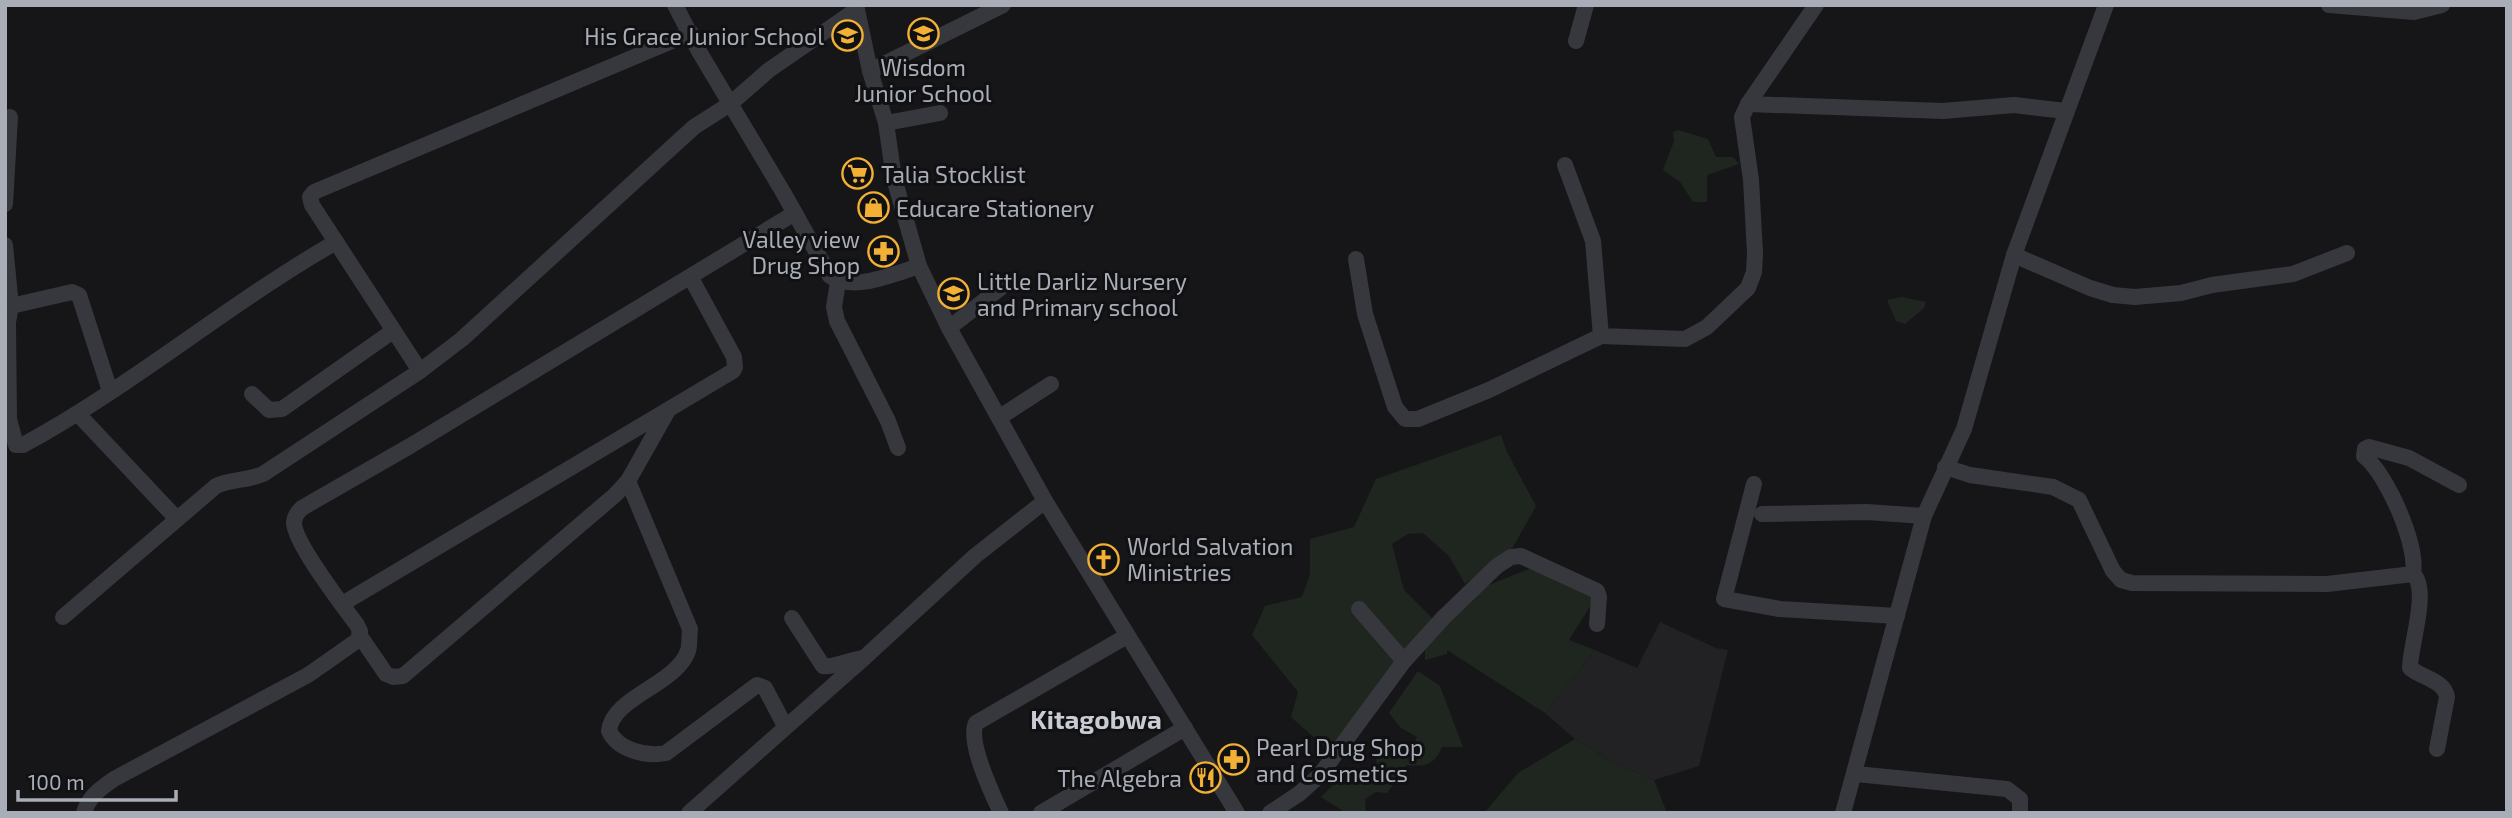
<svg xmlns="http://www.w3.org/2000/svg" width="2512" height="818" font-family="'Exo 2',sans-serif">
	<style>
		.built { fill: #222225 }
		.green { fill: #1e261f }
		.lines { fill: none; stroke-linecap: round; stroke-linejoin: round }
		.minor { stroke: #37383d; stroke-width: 16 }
		.labels { text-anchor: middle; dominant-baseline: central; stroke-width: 6; stroke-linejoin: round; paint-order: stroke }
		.poi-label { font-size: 23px; fill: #a8adb8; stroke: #111113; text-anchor: start }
		.quarter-label { font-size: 26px; font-weight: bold; fill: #c9ccd4; stroke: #111113 }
	</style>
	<rect width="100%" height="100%" fill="#161618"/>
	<!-- built -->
	<polygon class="built" points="1660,622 1716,648 1728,650 1699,766 1654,780 1613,762 1575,739 1545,713 1595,650 1637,668"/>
	<!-- green -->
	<g class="green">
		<polygon points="1678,130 1708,139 1716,157 1733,157 1739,164 1707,175 1707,202 1693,202 1680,182 1663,170 1674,141 1673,132"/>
		<polygon points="1902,297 1926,302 1924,308 1905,324 1896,321 1887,300"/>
		<polygon points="1501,435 1507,452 1536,506 1513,547 1465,584 1449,556 1423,533 1408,534 1392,544 1404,590 1436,622 1340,745 1328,750 1291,717 1298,692 1252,635 1265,606 1302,597 1310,574 1310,539 1354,527 1376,479"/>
		<polygon points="1536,566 1596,597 1569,640 1595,650 1545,713 1447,650 1447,654 1425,660 1425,645 1481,588"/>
		<path d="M1418,671l22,15 23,61h-21c-7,18 -18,20 -35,18l-20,28 -11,-1 -11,7 1,14h-20l-25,-16 14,-14 -4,-7 6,-6 23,6 17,-11 -2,-13 2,-11 32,13 8,-17 -16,-9 -12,-15z"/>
		<polygon points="1575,739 1613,762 1654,780 1667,813 1484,813 1518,773"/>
	</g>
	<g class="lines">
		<!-- minor -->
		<g class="minor">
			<path d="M675,5l25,48 83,139 47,84c21,16 66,-2 89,-10"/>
			<polyline points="856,5 870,71 886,123 894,178 919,266 949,328 1045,501 1237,813"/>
			<polyline points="2329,5 2414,12 2442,5"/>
			<polyline points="1576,41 1586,5"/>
			<polyline points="870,71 1003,5"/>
			<polyline points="1748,104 1943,111 2014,105 2065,111"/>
			<polyline points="886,123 940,113"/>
			<polyline points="1565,165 1593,241 1601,336 1685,339 1707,327 1748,288 1754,272 1755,253 1751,180 1742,117 1748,104 1816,5"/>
			<polyline points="5,204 10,117"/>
			<path d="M5,245l6,61 -3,16 1,97 7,26h7c109,-59 205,-141 313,-203"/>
			<polyline points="2014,255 2090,288 2113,295 2135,297 2181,293 2212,285 2293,274 2347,253"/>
			<polyline points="1356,259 1365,314 1395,407 1405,419 1418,419 1489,390 1601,336"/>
			<polyline points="838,282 834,307 837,321 888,421 898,448"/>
			<polyline points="11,306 72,292 79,295 110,391"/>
			<polyline points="949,328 1003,286"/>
			<polyline points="420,371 312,205 310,197 314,192 691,33"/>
			<polyline points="252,394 269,410 282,409 393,331"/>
			<polyline points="78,414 177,519"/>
			<polyline points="1000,417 1051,384"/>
			<path d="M1945,467l25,8 83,12 26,13 34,71 8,9 11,3 195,1 86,-10c5,-29 -26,-100 -49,-118l1,-7 4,-2 40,11 50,27"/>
			<path d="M628,481l62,148c-1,7 0,15 -2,22 -12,34 -76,46 -79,80 9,19 37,26 57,22l91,-68 8,3 20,38"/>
			<polyline points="1754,484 1724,599 1780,609 1897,616"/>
			<polyline points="1762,514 1867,512 1924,516"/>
			<path d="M2413,574c17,15 -3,71 -3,94 12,10 34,12 37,29l-10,52"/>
			<polyline points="342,604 733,371 735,367 734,357 691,278"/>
			<polyline points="1359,609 1404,661"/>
			<path d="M63,617l153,-131c15,-7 31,-5 47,-12l157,-103 42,-32 232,-212 36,-23 39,-34 87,-60"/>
			<path d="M792,618l31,48c13,2 27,-7 41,-8"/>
			<polyline points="360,636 386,674 393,677 403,676 615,495 628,481 667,412"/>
			<polyline points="1856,774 2007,789 2020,799 2020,813"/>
			<path d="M84,813c4,-16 17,-25 30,-34l194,-104 50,-35 2,-9 -3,-6c-14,-19 -64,-84 -63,-103 1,-7 4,-10 8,-14l108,-62 385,-233"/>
			<polyline points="689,813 864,658 975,556 1045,501"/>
			<path d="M1001,813c-9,-20 -34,-71 -25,-90l151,-87"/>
			<polyline points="1041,813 1185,728"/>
			<polyline points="1270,813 1300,793 1320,775 1404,661 1444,617 1497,566 1511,557 1521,556 1597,591 1599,597 1597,624"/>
			<polyline points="1843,813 1924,516 1964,429 2014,255 2106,5"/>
		</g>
	</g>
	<!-- icons -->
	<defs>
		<symbol id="school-ring" viewBox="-11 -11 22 22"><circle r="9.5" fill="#111113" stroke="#f2b134" stroke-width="1.5"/><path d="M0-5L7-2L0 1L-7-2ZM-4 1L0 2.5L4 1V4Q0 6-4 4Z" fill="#f2b134"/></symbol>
		<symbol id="supermarket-ring" viewBox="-11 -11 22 22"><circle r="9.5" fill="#111113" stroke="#f2b134" stroke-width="1.5"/><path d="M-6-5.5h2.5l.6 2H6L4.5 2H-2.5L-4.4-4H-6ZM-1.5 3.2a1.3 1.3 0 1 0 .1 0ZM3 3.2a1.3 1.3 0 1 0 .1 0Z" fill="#f2b134"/></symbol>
		<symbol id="shop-ring" viewBox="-11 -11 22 22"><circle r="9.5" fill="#111113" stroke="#f2b134" stroke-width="1.5"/><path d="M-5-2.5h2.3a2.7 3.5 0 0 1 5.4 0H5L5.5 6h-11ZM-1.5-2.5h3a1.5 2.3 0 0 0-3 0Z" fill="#f2b134"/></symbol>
		<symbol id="pharmacy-ring" viewBox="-11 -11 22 22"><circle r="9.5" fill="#111113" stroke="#f2b134" stroke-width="1.5"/><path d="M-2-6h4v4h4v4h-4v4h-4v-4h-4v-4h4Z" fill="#f2b134"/></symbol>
		<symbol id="church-ring" viewBox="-11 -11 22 22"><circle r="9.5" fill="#111113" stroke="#f2b134" stroke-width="1.5"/><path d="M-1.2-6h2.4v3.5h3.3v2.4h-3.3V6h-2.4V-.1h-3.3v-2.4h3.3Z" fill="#f2b134"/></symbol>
		<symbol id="restaurant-ring" viewBox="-11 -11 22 22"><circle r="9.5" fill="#111113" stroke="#f2b134" stroke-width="1.5"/><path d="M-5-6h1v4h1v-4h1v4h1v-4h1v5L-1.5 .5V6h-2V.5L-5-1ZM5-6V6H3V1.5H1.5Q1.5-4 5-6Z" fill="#f2b134"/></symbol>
	</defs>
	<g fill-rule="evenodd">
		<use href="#school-ring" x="906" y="16" width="35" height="35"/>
		<use href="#school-ring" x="830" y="18" width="35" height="35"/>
		<use href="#supermarket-ring" x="840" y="156" width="35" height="35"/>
		<use href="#shop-ring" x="856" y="190" width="35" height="35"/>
		<use href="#pharmacy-ring" x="866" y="234" width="35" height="35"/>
		<use href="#school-ring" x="936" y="276" width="35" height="35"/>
		<use href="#church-ring" x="1086" y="542" width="35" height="35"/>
		<use href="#pharmacy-ring" x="1216" y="742" width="35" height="35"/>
		<use href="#restaurant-ring" x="1188" y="760" width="35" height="35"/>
	</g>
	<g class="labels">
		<!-- poi labels -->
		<g class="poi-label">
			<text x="824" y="36" text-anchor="end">His Grace Junior School</text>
			<text x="923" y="67" text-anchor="middle">Wisdom<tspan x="923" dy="26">Junior School</tspan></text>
			<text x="881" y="174">Talia Stocklist</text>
			<text x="896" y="208">Educare Stationery</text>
			<text x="860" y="239" text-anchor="end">Valley view<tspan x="860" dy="26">Drug Shop</tspan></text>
			<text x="977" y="281">Little Darliz Nursery<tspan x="977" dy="26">and Primary school</tspan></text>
			<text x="1127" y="546">World Salvation<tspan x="1127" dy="26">Ministries</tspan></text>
			<text x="1256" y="747">Pearl Drug Shop<tspan x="1256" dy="26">and Cosmetics</tspan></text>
			<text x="1182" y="778" text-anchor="end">The Algebra</text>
		</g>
		<!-- quarter labels -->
		<g class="quarter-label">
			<text x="1096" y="718">Kitagobwa</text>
		</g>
	</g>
	<!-- border -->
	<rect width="2512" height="818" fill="none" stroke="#a8adb8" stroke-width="14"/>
	<!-- scale -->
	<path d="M18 790v10h158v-10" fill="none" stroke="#a8adb8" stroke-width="3.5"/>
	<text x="28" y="790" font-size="21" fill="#a8adb8" stroke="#111113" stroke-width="5" paint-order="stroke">100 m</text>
</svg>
